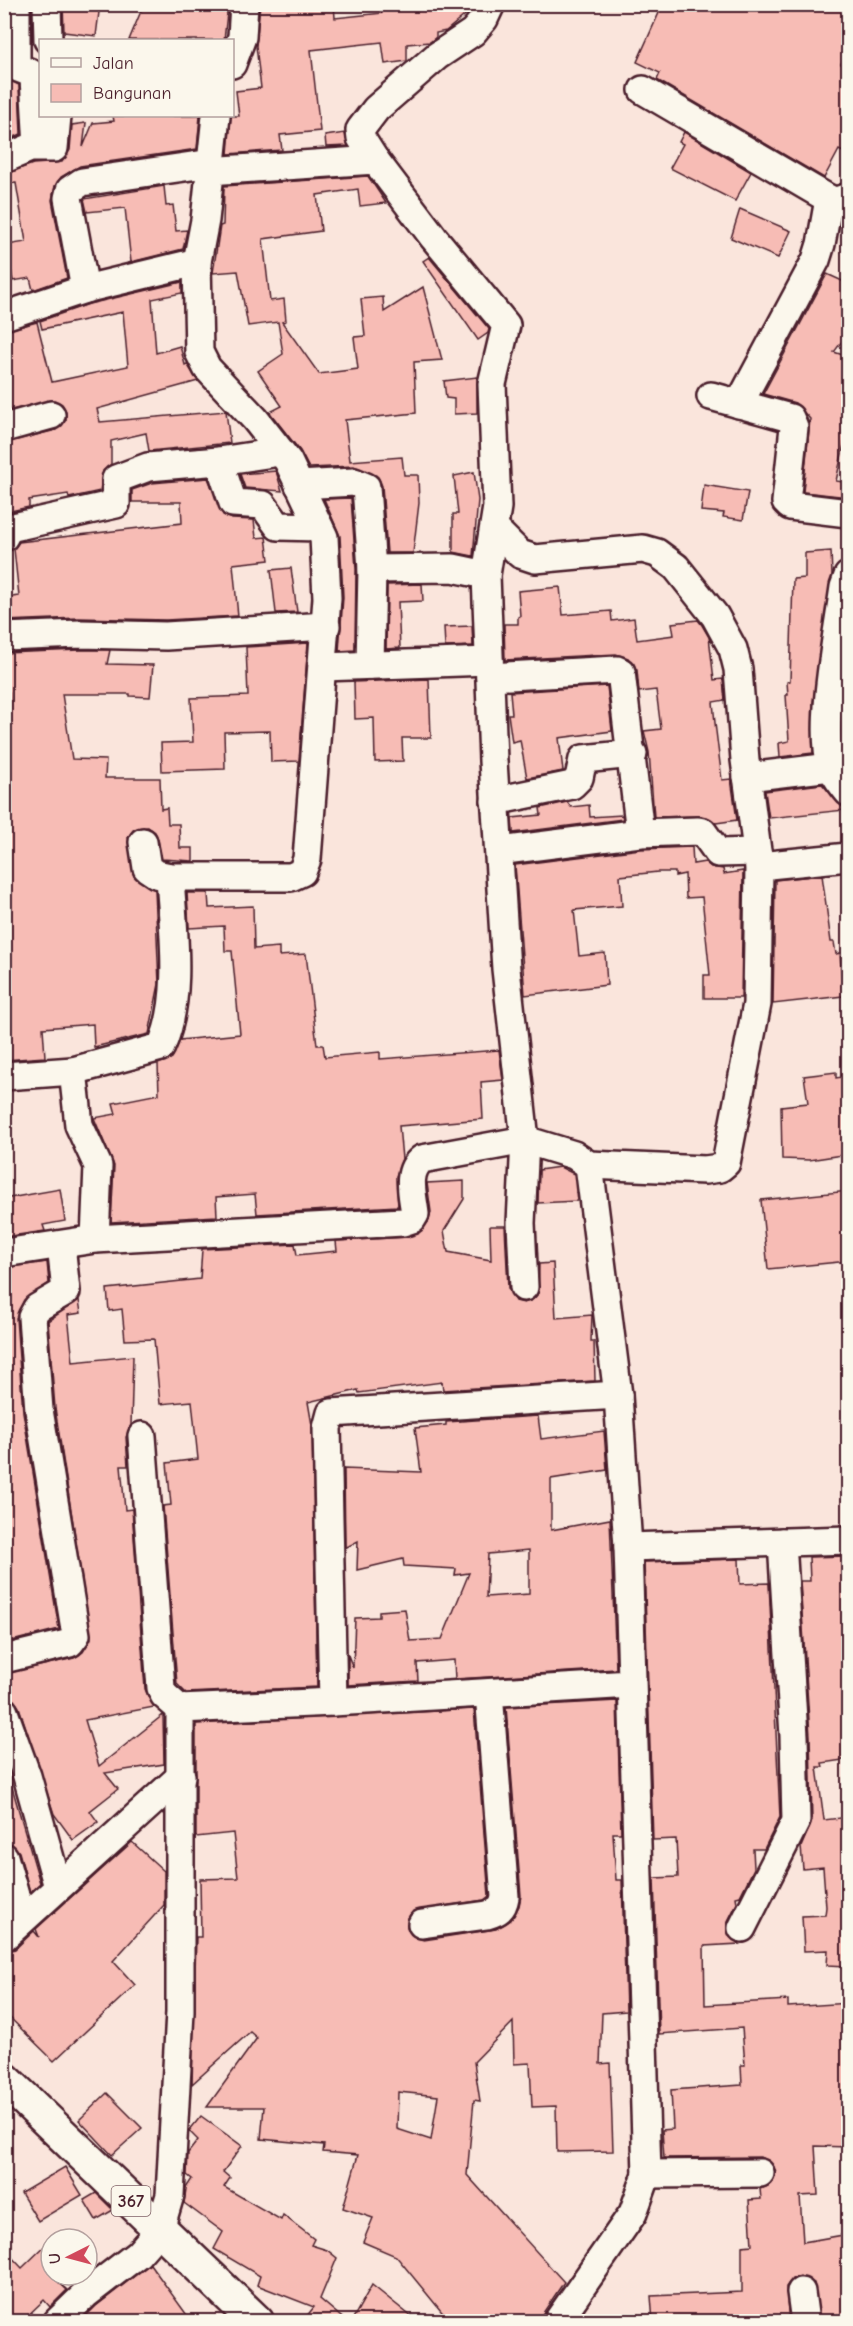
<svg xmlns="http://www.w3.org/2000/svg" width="853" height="2326" font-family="'Comic Neue',sans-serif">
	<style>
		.building { fill: #f7bcb5; stroke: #4a1f2b; stroke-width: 1.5; fill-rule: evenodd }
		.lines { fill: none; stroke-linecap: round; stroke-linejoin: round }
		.street-casing { stroke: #4a1f2b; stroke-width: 32 }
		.primary-casing { stroke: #4a1f2b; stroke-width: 38 }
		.street { stroke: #fbf7ec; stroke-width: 27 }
		.primary { stroke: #fbf7ec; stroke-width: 33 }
		.labels { text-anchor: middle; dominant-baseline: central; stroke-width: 5; stroke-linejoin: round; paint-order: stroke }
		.shield { fill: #fbf7ec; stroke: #7f6065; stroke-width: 1.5 }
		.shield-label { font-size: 18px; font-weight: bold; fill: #4a1f2b }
	</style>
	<rect width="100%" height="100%" fill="#fae5dc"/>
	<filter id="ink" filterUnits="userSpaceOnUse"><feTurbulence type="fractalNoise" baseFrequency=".0167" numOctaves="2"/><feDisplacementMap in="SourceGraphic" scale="12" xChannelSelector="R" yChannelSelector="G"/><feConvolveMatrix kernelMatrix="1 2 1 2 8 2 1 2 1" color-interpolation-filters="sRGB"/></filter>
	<g filter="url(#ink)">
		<!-- building -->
		<g class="building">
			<polygon points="63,4 100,4 96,36 64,32"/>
			<polygon points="144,4 228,4 224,40 129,40"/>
			<polygon points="260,4 334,4 335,18 382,13 381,4 412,4 413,10 433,8 433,11 468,4 470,11 446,31 436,33 436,37 430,42 407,44 407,61 385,64 382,42 311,50 320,131 280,135 282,150 228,154 231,116 239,116 236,91 261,88 256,46"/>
			<polygon points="663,4 849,4 849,43 841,64 849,68 849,155 839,150 824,178 657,80 660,73 637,62"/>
			<polygon points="4,76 19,85 21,134 4,142"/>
			<polygon points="113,116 200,116 197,149 80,166 61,177 55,186 52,200 67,278 33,290 30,278 13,281 7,245 26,242 16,183 4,184 4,174 33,164 62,162 70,150 72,125 86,123 83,147 93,123 114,121"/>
			<polygon points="684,132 751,172 735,201 670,168 683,144 679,142"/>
			<polygon points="345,133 348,146 326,147 325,136"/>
			<polygon points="368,176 386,203 360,206 358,189 317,195 321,231 263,239 270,301 284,299 286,321 282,322 319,374 358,369 354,337 365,336 361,299 383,297 384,312 423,287 442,360 414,362 416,413 345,420 350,461 402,457 404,475 418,475 419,503 413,553 387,553 382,486 378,477 354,466 309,468 300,451 271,414 270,412 282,406 258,371 283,354 278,322 248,326 238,271 213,273 220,226 223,225 224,186"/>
			<polygon points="164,186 166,206 173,205 176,231 187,230 183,249 131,262 125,208 87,212 84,199"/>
			<polygon points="740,209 791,231 778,258 731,238"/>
			<polygon points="429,257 489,329 488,333 478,340 423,261"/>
			<polygon points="827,274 849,284 849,332 834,352 849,357 849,422 836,481 849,483 849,497 803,492 810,419 795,403 763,394"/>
			<polygon points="182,282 182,293 152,299 156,353 180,346 185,365 187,364 198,381 97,409 100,422 226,411 230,443 149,451 146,433 111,441 111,464 103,471 100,491 69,498 68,494 29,500 29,507 6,512 4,443 56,430 66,420 66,411 62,404 54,400 4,412 4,331 37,322 52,382 128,366 123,312 42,329 40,321 89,304"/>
			<polygon points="477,377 477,413 454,414 454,399 446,398 444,381"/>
			<polygon points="276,471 282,491 245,488 240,474"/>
			<polygon points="474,472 478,500 473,556 453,552 453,514 458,514 454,476"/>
			<polygon points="208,478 223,515 232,519 254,520 256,538 266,537 269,560 233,564 238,616 166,620 79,618 4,621 4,598 19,596 14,549 19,542 182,523 181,502 132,502 132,490 152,483"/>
			<polygon points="704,485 748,492 743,520 723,517 724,513 701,511"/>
			<polygon points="351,498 356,569 355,650 339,651 343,597 340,536 324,499"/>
			<polygon points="831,551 832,575 813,702 813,753 780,757 779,743 789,741 786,695 788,695 787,682 790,681 793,579 805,578 805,553"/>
			<polygon points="291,568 297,612 276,613 271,570"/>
			<polygon points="422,584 423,601 398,602 400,648 386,649 387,585"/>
			<polygon points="560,587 563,615 611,611 612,621 634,618 637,640 674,635 672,623 698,620 702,625 709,637 714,680 723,679 725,700 713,702 715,723 722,780 731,779 737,820 716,823 701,816 654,817 649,752 644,731 661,729 656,690 639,692 637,670 628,658 616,654 505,660 504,624 518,624 518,617 520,616 518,591"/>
			<polygon points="472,626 473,646 445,647 444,627"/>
			<polygon points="308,643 299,761 271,762 270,731 224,732 225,769 162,771 161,743 193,742 191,698 248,696 246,647"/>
			<polygon points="80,650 110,650 107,664 153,665 150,697 130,696 130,694 62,694 72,759 106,760 105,778 160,778 161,809 167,808 168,824 179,824 180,848 193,848 193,861 162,859 158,839 155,832 148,827 134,829 128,837 134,876 155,890 159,984 149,1034 94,1047 93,1024 43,1028 45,1057 4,1060 4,737 11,737 9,692 4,692 4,653"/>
			<polygon points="849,664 849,763 847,763 843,727"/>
			<polygon points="429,679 431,738 402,738 403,761 375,762 374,718 355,719 354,682"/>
			<polygon points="607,686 612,731 559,738 563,771 527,778 520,740 512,742 508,714 512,714 510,692"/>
			<polygon points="822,784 845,810 769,818 765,791"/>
			<polygon points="567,802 571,807 589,805 590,817 622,815 623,819 513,833 512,818 541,815 540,808"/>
			<polygon points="692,847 693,864 705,862 711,867 723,869 724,874 743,871 741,998 704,998 704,975 710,975 702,897 686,898 685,874 675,876 675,872 658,872 620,876 622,906 574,910 579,956 605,953 607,985 525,995 515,865 641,849"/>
			<polygon points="822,875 831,942 834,942 836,954 840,953 843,996 773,1004 775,880"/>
			<polygon points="187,893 208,893 209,908 253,906 254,949 279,947 279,956 306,954 317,1045 323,1045 325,1057 380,1052 380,1059 499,1050 503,1080 481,1082 483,1119 399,1126 402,1159 396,1176 398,1206 257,1214 255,1194 216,1197 217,1216 111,1222 114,1166 94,1118 116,1114 113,1103 159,1094 158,1064 172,1058 180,1040 240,1034 232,951 225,951 224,926 189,928"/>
			<polygon points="836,1072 836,1078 849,1076 849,1130 846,1130 848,1154 809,1160 782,1159 781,1106 808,1103 804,1076"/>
			<polygon points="560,1167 574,1174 577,1201 538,1203 539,1170"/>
			<polygon points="464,1181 464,1199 444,1231 448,1252 491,1260 490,1226 505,1226 508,1288 516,1301 524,1303 532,1300 538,1294 539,1264 553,1263 556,1318 592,1315 591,1341 594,1341 595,1381 443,1390 442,1382 359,1393 358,1390 308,1402 312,1425 317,1687 186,1693 177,1684 163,1506 171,1505 167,1463 198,1459 192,1401 160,1404 154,1339 125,1340 122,1309 109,1311 107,1289 200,1279 202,1249 295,1244 297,1255 337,1251 336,1241 408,1237 418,1234 429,1221 431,1212 427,1183"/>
			<polygon points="60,1189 65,1221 43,1225 45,1231 4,1237 4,1199"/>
			<polygon points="849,1191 849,1261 768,1269 761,1200"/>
			<polygon points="47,1262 49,1283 24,1300 16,1318 23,1412 59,1629 4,1643 4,1268"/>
			<polygon points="79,1300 81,1313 68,1315 73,1362 133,1356 131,1425 126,1437 128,1466 121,1466 125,1510 132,1509 145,1689 154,1707 85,1720 99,1766 163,1715 164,1764 105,1773 118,1789 90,1811 98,1822 73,1840 54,1814 19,1707 14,1700 4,1697 4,1674 74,1658 83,1652 91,1638 55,1408 48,1321"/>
			<path d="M538,1416l3,23 63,-8 3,39 -56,9v51l59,-11 6,150 -161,10 -1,-19 -37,3 1,18 -70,4v-30l5,13 2,-50 24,-1v-6l26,-2 5,32 32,-2 27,-66 -14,2 1,-6 -52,-3 -1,-7 -46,11 1,-29 -13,7 -1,-79 77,3 -6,-44 31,-3v-3zM529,1550v44l-43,3 2,-43z"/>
			<polygon points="849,1556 849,1759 822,1763 823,1767 817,1767 824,1820 849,1817 849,1839 845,1845 849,1885 844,1886 848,1966 827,1965 828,1950 804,1951 802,1916 825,1915 826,1907 823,1867 803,1869 801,1847 812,1821 810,1736 800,1581 810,1581 809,1557"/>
			<polygon points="739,1559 740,1584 769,1583 780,1817 764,1849 753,1849 754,1868 740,1896 736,1897 737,1903 728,1921 729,1936 739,1944 704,1946 705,2005 788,2000 788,2007 849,2003 849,2147 815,2146 818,2195 800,2196 803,2242 849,2234 849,2322 820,2322 814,2283 800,2276 792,2279 786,2287 789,2322 653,2322 651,2296 742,2292 742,2246 752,2245 749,2200 761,2199 760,2189 768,2186 776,2173 773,2165 760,2157 664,2158 662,2130 673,2129 671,2090 742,2085 741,2065 745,2065 742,2028 659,2034 654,1878 678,1877 676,1839 653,1840 644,1562"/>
			<path d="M617,1701l4,132h-8l3,47h6l4,131 -24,2 -2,51 10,-1 3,88 -56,1 -1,-46 -24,1 -2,-44 -16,1 -1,-42 -39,40 6,39 -6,-1 -7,75 97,107 -27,40h-87l-54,-66 -33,-14 10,-24 -30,-10 15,-53 -35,-3 1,-7 -63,-6 3,-32h-57l50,-69 -7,-6 -58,52 4,-147h5l-1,-58 38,-1 -5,-45 -37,4v-113l278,-15 15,187 -5,4 -71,11 -5,7 -1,9 9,11 8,2 72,-11 15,-9 8,-14 2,-10 -15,-189zM398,2092l40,4 -7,44 -34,-11z"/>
			<polygon points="4,1760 40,1883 30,1892 19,1852 7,1842 4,1833"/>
			<polygon points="132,1842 164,1871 164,1905 113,1961 135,1985 54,2061 4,2012 4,1952 15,1949 34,1931 39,1937 36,1929"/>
			<polygon points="107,2093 142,2128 112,2155 79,2120"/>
			<polygon points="201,2116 242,2146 223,2172 230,2178 224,2187 281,2220 283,2215 314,2239 311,2245 327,2250 337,2258 320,2299 347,2322 302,2322 314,2307 257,2285 260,2276 214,2249 223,2232 184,2203 186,2188 192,2179 187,2175 188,2153 198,2140 189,2131"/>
			<polygon points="65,2167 82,2195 38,2221 21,2193"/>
			<polygon points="96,2193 113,2210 96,2220 84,2200"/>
			<polygon points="51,2240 51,2275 67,2290 50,2307 44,2300 21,2322 4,2322 4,2249 22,2268"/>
			<polygon points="150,2264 192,2322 80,2322 96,2306"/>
			<polygon points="372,2285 418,2322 351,2322"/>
		</g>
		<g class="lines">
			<defs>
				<g id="street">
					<polyline points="16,4 16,63 18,68 31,73 34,78 38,147"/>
					<polyline points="47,4 48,40"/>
					<polyline points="491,4 484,19 473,32 437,56 376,109 360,130 361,138 375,160 434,238 506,325 492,384 497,507 486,575 493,761 506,969 525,1140 521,1223 524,1287"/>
					<polyline points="232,64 242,37 244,4"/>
					<polyline points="643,90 829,199 837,201 848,197"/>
					<polyline points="4,159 30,148 54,148 57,116"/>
					<polyline points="208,171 375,160"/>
					<polyline points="197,262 85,289 68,198 70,190 82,182 212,163"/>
					<polyline points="4,316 85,289"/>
					<polyline points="711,396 790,418 794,427 786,502 790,506 848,513"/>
					<polyline points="739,404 816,260 821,244 829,199"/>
					<polyline points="4,428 51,415"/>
					<polyline points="219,461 280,452"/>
					<polyline points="299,485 354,482 366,487 372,569 370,665"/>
					<polyline points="4,537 9,528 116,504 116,479 148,467 219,461 233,503 263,505 278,526 319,527"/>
					<polyline points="372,569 453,568 486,575"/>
					<path d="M848,576l-4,11c-6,44 -25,139 -13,178 3,11 11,19 17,27"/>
					<polyline points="4,637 80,634 166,636 326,626"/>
					<polyline points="323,667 489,661"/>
					<polyline points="490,677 617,670 621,672 640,833"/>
					<polyline points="747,777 831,767"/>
					<polyline points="495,801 572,785 579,778 583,759 633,754"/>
					<polyline points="143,842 147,868 156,874 170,877 291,877 302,872 307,859 327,598 324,537 288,461 255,419 207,368 199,352 197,262 205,220 216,116"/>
					<polyline points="499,851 640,833 698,831 703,832 718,853 757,852"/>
					<polyline points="759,866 848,857"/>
					<polyline points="73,1071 79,1125 98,1166 95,1239"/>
					<path d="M4,1076l69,-5 88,-24c22,-49 12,-118 9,-170"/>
					<path d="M4,1253l91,-14 308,-17 9,-3 3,-5c-2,-19 -10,-42 7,-55l103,-19 49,15 15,10 116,5 15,-2 6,-5 31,-159 2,-138 -14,-106 -7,-91 -5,-20 -18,-33 -39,-49 -19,-14 -14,-4 -108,10 -15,-5 -25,-25"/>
					<polyline points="142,1436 161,1688 164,1695 180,1709"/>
					<polyline points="628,1547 848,1540"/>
					<polyline points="4,1659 70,1643 76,1635 39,1410 32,1317 37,1308 66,1291 61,1245"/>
					<polyline points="333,1702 327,1428 331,1413 618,1395"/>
					<polyline points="4,1712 27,1776 58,1887"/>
					<polyline points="4,1857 22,1920"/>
					<path d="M422,1924l65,-9c11,-3 16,-6 18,-18l-16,-204"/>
					<polyline points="742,1928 796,1821 794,1736 782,1542"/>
					<polyline points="4,1937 181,1776"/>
					<polyline points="647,2174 760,2173"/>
					<polyline points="801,2292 805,2322"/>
					<polyline points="57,2322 86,2294 138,2254 160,2229 170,2195 180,2012 180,1709 333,1702 631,1684"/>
					<polyline points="557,2322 633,2213 647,2174 628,1547 618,1395 589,1165"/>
				</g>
				<polyline id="primary" points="4,2079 257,2322"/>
			</defs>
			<!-- street casing -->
			<use href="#street" class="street-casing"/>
			<!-- primary casing -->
			<use href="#primary" class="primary-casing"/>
			<!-- street -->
			<use href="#street" class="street"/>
			<!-- primary -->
			<use href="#primary" class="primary"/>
		</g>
	</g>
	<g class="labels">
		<!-- shield labels -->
		<rect class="shield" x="111.5" y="2186" width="39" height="30" rx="4.5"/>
		<g class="shield-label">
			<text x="131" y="2201">367</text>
		</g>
	</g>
	<!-- margin -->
	<rect width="853" height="2326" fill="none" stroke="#fbf7ec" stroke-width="24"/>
	<rect x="12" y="12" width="829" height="2302" fill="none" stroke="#4a1f2b" stroke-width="2" filter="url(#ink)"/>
	<!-- legend -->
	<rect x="39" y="39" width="195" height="78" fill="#fbf7ec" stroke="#b4a19f" stroke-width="1.5"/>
	<rect x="51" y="58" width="30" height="9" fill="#fbf7ec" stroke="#b4a19f" stroke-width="1.5"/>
	<text x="93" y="69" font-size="18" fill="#4a1f2b">Jalan</text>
	<rect x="51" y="84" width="30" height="18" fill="#f7bcb5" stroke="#b4a19f" stroke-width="1.5"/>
	<text x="93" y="99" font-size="18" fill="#4a1f2b">Bangunan</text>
	<!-- north arrow -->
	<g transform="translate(69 2257) rotate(264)"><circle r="28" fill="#fbf7ec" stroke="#b4a19f" stroke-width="1.5"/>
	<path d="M0-4.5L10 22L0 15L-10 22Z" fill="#d1495b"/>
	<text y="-9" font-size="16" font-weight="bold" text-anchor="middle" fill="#4a1f2b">U</text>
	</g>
</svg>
